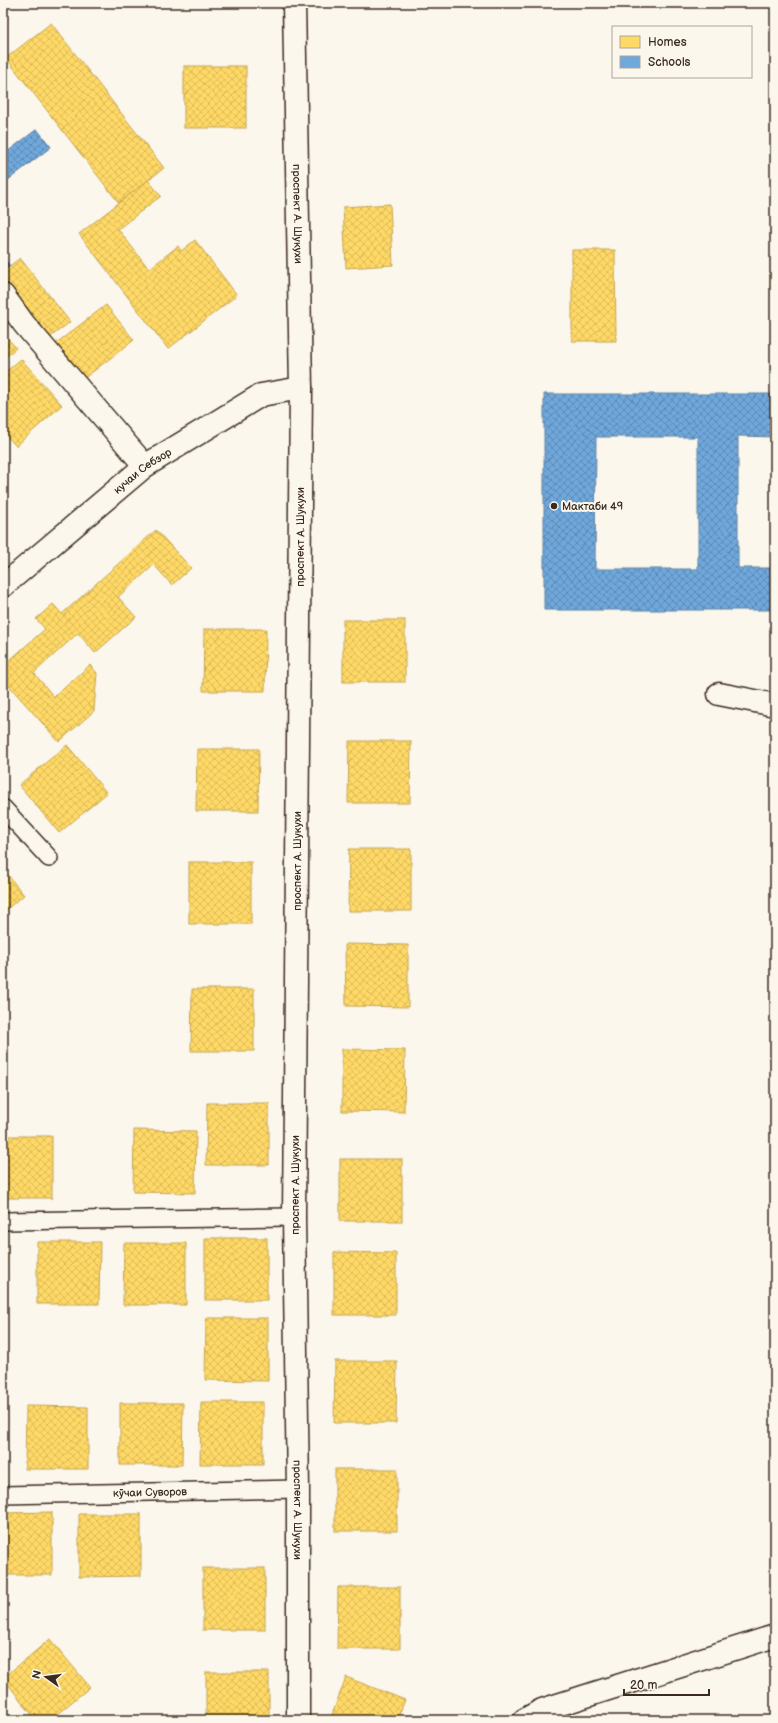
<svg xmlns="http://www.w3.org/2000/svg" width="778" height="1723" font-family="'Balsamiq Sans',sans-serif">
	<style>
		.homes { fill: url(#homes-cross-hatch); stroke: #c4a450 }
		.schools { fill: url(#schools-cross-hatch); stroke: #5f82a3; fill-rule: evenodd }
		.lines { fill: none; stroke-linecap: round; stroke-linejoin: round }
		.service-casing { stroke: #3b2a1e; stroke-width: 20 }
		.minor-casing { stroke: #3b2a1e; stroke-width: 25 }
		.secondary-casing { stroke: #3b2a1e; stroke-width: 25 }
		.service { stroke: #fbf7ec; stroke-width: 17 }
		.minor { stroke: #fbf7ec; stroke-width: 22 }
		.secondary { stroke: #fbf7ec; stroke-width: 22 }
		.poi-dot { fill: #3b2a1e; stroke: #fbf7ec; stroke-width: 1.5 }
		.labels { text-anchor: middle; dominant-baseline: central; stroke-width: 4; stroke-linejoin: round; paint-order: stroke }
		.street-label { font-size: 11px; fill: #3b2a1e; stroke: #fbf7ec }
		.poi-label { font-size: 11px; fill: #3b2a1e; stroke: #fbf7ec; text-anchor: start }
	</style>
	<defs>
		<pattern id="homes-cross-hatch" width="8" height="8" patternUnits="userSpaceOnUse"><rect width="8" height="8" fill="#ffd966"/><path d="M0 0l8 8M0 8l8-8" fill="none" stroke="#dbba58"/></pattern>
		<pattern id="schools-cross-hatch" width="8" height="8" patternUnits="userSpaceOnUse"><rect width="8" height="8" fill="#6fa8dc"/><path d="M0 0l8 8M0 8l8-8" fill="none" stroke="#5c89b2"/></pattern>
	</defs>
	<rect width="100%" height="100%" fill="#fbf7ec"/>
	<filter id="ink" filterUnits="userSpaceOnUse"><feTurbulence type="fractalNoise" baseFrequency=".025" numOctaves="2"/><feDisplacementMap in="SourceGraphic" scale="8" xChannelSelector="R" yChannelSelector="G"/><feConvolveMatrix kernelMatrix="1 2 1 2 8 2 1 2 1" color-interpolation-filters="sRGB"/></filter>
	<g filter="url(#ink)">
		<!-- homes -->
		<g class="homes">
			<polygon points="352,3 402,3 402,4"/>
			<polygon points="51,23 164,168 119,203 6,58"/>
			<rect x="184" y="66" width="62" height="62"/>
			<polygon points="148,180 161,196 118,229 149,269 178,246 181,251 195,240 237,295 168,349 79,234"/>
			<polygon points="390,204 393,265 346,268 343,207"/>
			<polygon points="572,250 615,250 616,341 572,341"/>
			<polygon points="20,258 70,322 40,345 3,296 3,271"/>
			<polygon points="106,305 134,340 78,383 51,347"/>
			<polygon points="3,333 16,348 3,359"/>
			<polygon points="21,359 62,405 16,446 3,432 3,374"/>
			<polygon points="156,530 191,568 172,585 154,565 118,597 136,617 95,653 78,633 34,673 54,697 90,665 97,673 94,711 59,742 3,679 3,666 45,629 36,619 53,604 62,614"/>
			<rect x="343" y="620" width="62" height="62"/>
			<polygon points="204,629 266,629 265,691 203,691"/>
			<polygon points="349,741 411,741 410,803 348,803"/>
			<polygon points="67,745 107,793 59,833 19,785"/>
			<polygon points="197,749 259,749 258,811 196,811"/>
			<polygon points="349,849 411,849 411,911 348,911"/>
			<rect x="189" y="862" width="62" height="62"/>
			<polygon points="3,869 24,895 3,912"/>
			<polygon points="345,944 408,945 408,1007 346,1006"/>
			<polygon points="192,989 254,989 254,1051 191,1051"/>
			<polygon points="342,1049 405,1050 404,1112 342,1111"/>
			<polygon points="207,1103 269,1103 269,1165 206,1165"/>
			<polygon points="134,1130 196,1131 195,1193 133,1192"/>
			<rect x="3" y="1136" width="49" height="62"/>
			<rect x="340" y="1159" width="62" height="62"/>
			<rect x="205" y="1238" width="62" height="62"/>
			<polygon points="3,1241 6,1242 5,1304 3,1304"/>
			<polygon points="37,1242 100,1242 99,1304 37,1304"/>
			<polygon points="124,1243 186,1243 186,1305 123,1305"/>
			<polygon points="334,1252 396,1253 396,1315 334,1315"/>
			<polygon points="206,1318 268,1318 268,1381 205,1380"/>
			<polygon points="335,1361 397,1361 396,1423 334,1423"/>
			<polygon points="201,1402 263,1402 263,1464 200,1464"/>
			<polygon points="120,1403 183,1403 182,1465 120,1465"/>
			<polygon points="26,1406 88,1407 88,1469 25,1469"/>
			<rect x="335" y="1469" width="62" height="62"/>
			<polygon points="52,1512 52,1575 3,1575 3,1513"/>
			<polygon points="79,1514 141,1514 141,1576 79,1577"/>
			<rect x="203" y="1568" width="62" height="62"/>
			<polygon points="338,1587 400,1587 400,1649 337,1649"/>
			<polygon points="50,1639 90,1687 50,1720 36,1720 3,1678"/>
			<rect x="206" y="1672" width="63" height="48"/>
			<polygon points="346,1677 405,1700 397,1720 330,1720"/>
		</g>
		<!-- schools -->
		<g class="schools">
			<polygon points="37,129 51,147 3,184 3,155"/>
			<polygon points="3,257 10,266 3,271"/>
			<path d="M544,394h231v43l-37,-1v132h37v42h-231zM596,437h102v132h-103z"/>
		</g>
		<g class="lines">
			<defs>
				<g id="service">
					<polyline points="3,808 49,858"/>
					<polyline points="3,1221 294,1217"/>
					<path id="s1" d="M3,1495l295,-6"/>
				</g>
				<g id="minor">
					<polyline points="3,295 24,324 145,466"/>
					<polyline points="719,694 775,705"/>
					<polyline points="524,1720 542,1710 775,1636"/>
				</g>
				<g id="secondary">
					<path id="s2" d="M294,3l7,385 -7,829 4,272v231"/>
					<path id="s3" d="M3,586l142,-120 116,-71 40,-7"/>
				</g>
			</defs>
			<!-- service casing -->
			<use href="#service" class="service-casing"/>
			<!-- minor casing -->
			<use href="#minor" class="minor-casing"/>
			<!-- secondary casing -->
			<use href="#secondary" class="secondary-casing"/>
			<!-- service -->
			<use href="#service" class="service"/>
			<!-- minor -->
			<use href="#minor" class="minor"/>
			<!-- secondary -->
			<use href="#secondary" class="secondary"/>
		</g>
	</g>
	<!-- markers -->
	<circle class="poi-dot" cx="554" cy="506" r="4"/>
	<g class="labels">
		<!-- street labels -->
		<g class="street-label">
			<text stroke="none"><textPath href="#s2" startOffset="211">проспект А. Шукухи</textPath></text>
			<text stroke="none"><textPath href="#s3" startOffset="181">кучаи Себзор</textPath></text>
			<text transform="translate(300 537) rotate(-90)">проспект А. Шукухи</text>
			<text transform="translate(297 861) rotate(-90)">проспект А. Шукухи</text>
			<text transform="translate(295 1185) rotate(-90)">проспект А. Шукухи</text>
			<text stroke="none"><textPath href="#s1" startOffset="147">кӯчаи Суворов</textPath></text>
			<text stroke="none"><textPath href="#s2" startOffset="1507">проспект А. Шукухи</textPath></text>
		</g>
		<!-- poi labels -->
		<g class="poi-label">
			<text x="562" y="506">Мактаби 49</text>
		</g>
	</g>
	<!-- margin -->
	<rect width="778" height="1723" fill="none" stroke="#fbf7ec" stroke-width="16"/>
	<rect x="8" y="8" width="762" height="1707" fill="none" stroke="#3b2a1e" stroke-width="1.5" filter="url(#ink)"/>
	<!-- legend -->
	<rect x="612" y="26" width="140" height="52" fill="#fbf7ec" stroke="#aea59a"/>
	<rect x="620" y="36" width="20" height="12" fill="#ffd966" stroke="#aea59a"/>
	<text x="648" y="46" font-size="12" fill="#3b2a1e">Homes</text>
	<rect x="620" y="56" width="20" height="12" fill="#6fa8dc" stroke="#aea59a"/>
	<text x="648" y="66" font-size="12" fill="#3b2a1e">Schools</text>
	<!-- north arrow -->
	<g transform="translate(46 1677) rotate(284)" stroke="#fbf7ec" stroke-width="3" paint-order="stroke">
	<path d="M0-3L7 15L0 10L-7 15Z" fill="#3b2a1e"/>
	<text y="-6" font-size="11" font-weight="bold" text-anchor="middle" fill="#3b2a1e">N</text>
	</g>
	<!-- scale -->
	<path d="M624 1689v6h85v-6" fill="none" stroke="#3b2a1e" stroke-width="2"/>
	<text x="630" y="1689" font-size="12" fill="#3b2a1e" stroke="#fbf7ec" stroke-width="3" paint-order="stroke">20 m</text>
</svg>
